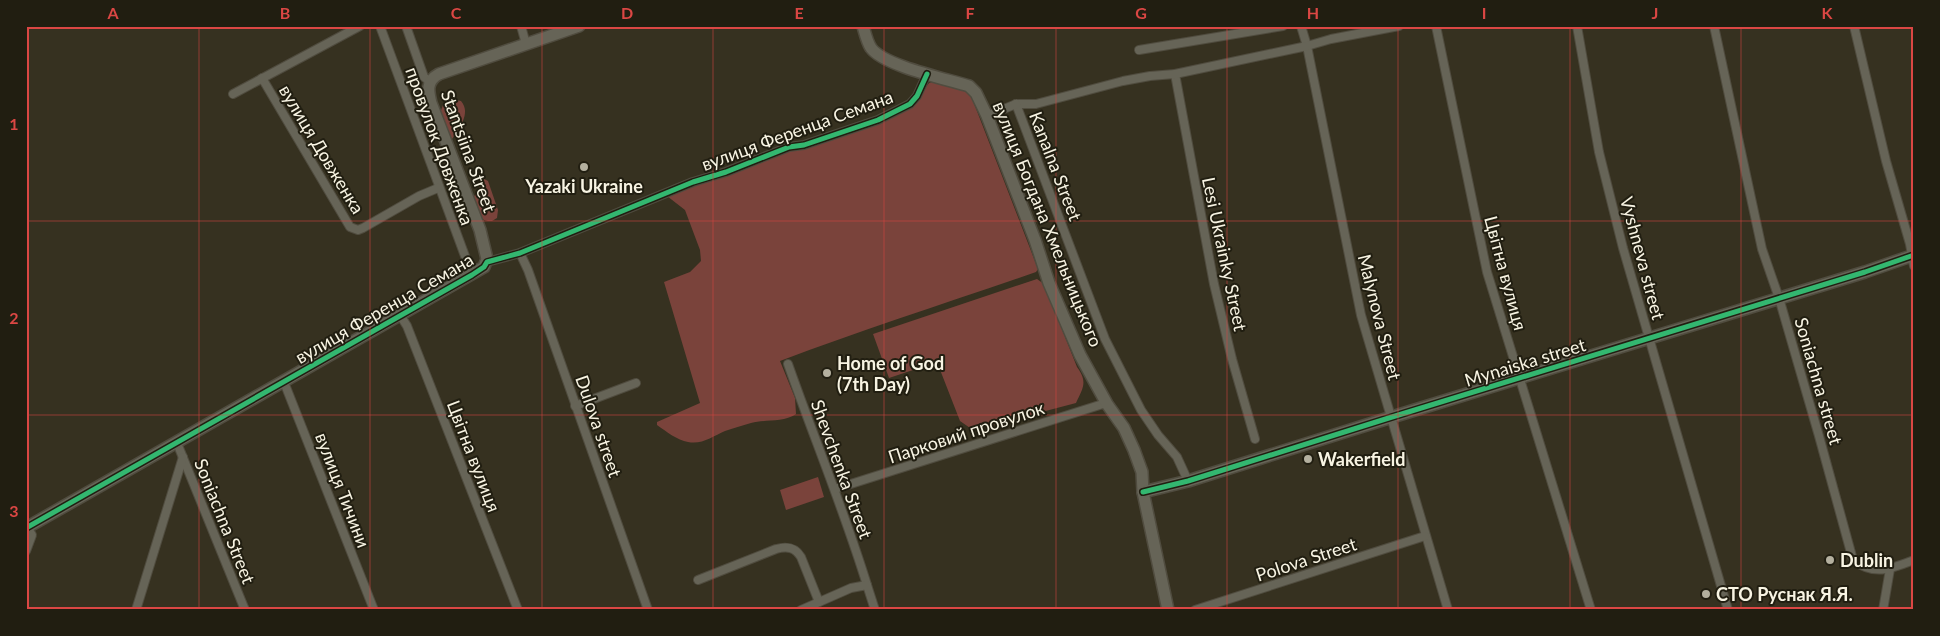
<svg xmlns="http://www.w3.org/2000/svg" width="1940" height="636" font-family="Lato,sans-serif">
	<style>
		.green { fill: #7a433b }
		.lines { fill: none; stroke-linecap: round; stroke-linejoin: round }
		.street-casing { stroke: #504c3f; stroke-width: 10 }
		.secondary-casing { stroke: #504c3f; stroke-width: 14 }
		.street { stroke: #666457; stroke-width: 8 }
		.secondary { stroke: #666457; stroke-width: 11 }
		.cycleway-casing { stroke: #211e11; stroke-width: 8 }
		.cycleway { stroke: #33b770; stroke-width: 5 }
		.grid { fill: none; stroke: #db4744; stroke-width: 1; stroke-opacity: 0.55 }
		.poi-dot { fill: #b4b09f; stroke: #211e11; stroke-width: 2 }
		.labels { text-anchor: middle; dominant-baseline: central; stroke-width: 4; stroke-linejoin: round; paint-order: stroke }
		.street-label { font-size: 18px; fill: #f8f4e3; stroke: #211e11 }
		.poi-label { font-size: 18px; font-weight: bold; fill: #f8f4e3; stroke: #211e11; text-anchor: start }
		.neatline { fill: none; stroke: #db4744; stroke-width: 2 }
		.grid-label { font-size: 16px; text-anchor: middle; font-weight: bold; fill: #db4744 }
	</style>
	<rect width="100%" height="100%" fill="#363120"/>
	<!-- green -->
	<g class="green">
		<path d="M935,81l28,7 7,5 68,176 -2,3c-86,30 -172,57 -256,89l15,37 1,16c-13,9 -31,5 -45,9 -9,3 -18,5 -26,8 -12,5 -23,14 -37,11 -11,-2 -21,-10 -31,-17v-3l43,-19 -36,-121 26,-10 11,-11 -1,-11 -15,-40 -18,-14 28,-12 217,-79 17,-22z"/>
		<path d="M451,99l10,2c11,13 -3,28 -10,40l-11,-28 3,-8z"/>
		<path d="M484,179l4,2 10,29 -1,8 -5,3c-14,1 -17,-10 -20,-21z"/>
		<path d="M1037,279l7,5 33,83c11,15 6,21 -1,36l-103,27 -13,-9 -23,-59 -48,16 -16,-44z"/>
		<polygon points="818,477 824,497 786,510 780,490"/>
	</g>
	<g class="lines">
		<defs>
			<g id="street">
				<polyline points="380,26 472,275"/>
				<polyline points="406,26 424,77 430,82"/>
				<polyline points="521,26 526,44"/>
				<polyline points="1301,26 1307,46 1361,315 1448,610"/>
				<polyline points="1436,26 1487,272 1591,610"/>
				<polyline points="1577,26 1599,152 1623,248 1728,610"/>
				<path d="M1714,26l48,223 17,49 40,138 34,124c21,16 38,9 61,0"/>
				<polyline points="1854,26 1886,161 1910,244 1914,266"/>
				<polyline points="1139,50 1283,26"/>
				<polyline points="1175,74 1214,284 1232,359 1255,439"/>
				<polyline points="262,78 350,227 358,230 363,228 419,196 438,188"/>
				<polyline points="233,94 360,26"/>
				<polyline points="1016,104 1105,339 1141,410 1158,435 1177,457 1188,481"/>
				<polyline points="1016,104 1036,104 1123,81 1150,76 1175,74 1307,46 1331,39 1399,26"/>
				<polyline points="987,116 1016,104"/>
				<polyline points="520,253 528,270 648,610"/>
				<polyline points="487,262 520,253 693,182 726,172 789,147 804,145 878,120 910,104 917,96 927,74"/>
				<polyline points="400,315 407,326 518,610"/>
				<path d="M788,364c26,74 56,146 79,221"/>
				<polyline points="284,382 374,610"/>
				<polyline points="575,406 636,383"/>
				<polyline points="177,443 245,610"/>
				<polyline points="835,489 1106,403"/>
				<polyline points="26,526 32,535 26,551"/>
				<path d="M698,580l78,-31c11,-3 19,-2 25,8l18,45"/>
				<polyline points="136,610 183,457"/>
				<polyline points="801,610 851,588 867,585 875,610"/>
				<polyline points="1195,610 1425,536"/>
				<polyline points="1883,610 1890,569"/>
			</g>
			<g id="secondary">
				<path d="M863,26c2,7 4,16 8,22 13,18 76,31 98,38l7,7 11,23 48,124 14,43 31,72 27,49 17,24 10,22 8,22 1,20 25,118"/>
				<polyline points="1143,492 1188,481 1392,417 1865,272 1914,255"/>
				<path d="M26,528l458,-261 3,-8 -7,-29 -49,-127c-3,-12 -5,-22 8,-29l140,-48"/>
			</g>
		</defs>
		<!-- street casing -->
		<use href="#street" class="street-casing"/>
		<!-- secondary casing -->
		<use href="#secondary" class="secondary-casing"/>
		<!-- street -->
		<use href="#street" class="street"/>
		<!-- secondary -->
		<use href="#secondary" class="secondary"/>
		<defs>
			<g id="cycleway">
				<polyline points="1143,492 1188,481 1392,417 1865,272 1914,255"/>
				<polyline points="26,528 472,275 484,267 487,262 520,253 693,182 726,172 789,147 804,145 878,120 910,104 917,96 927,74"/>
			</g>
		</defs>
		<!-- cycleway casing -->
		<use href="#cycleway" class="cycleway-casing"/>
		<!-- cycleway -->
		<use href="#cycleway" class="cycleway"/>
	</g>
	<!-- grid -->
	<path class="grid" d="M199,26v584M370,26v584M542,26v584M713,26v584M884,26v584M1056,26v584M1227,26v584M1398,26v584M1570,26v584M1741,26v584M26,221h1888M26,415h1888"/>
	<!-- markers -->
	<g class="poi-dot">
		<circle cx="584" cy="167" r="5"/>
		<circle cx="827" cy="373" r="5"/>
		<circle cx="1308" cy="459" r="5"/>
		<circle cx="1830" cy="560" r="5"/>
		<circle cx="1706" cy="594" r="5"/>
	</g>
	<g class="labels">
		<!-- street labels -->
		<g class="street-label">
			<text transform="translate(797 130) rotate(-20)">вулиця Ференца Семана</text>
			<text transform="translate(440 146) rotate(70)">провулок Довженка</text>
			<text transform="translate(322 149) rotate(59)">вулиця Довженка</text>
			<text transform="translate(469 151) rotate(70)">Stantsiina Street</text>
			<text transform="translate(1056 166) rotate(69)">Kanalna Street</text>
			<text transform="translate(1048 224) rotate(68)">вулиця Богдана Хмельницького</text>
			<text transform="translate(1225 254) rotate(78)">Lesi Ukrainky Street</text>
			<text transform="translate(1643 258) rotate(75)">Vyshneva street</text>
			<text transform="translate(1506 273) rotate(75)">Цвітна вулиця</text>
			<text transform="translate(384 308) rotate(-30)">вулиця Ференца Семана</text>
			<text transform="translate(1380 317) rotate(76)">Malynova Street</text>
			<text transform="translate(1525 362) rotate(-17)">Mynaiska street</text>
			<text transform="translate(1819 381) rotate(74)">Soniachna street</text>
			<text transform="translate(599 426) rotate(71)">Dulova street</text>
			<text transform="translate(966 432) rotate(-18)">Парковий провулок</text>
			<text transform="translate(474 456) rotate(69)">Цвітна вулиця</text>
			<text transform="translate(842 469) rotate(70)">Shevchenka Street</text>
			<text transform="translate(343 490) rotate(69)">вулиця Тичини</text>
			<text transform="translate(225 521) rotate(68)">Soniachna Street</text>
			<text transform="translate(1306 559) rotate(-18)">Polova Street</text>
		</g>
		<!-- poi labels -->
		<g class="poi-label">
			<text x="584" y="186" text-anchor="middle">Yazaki Ukraine</text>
			<text x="837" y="363">Home of God<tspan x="837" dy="21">(7th Day)</tspan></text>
			<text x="1318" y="459">Wakerfield</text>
			<text x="1840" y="560">Dublin</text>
			<text x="1716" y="594">СТО Руснак Я.Я.</text>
		</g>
	</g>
	<!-- border -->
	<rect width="1940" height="636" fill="none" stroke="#211e11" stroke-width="55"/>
	<rect x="28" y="28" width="1884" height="580" class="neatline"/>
	<g class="grid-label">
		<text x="113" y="19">A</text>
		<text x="285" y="19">B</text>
		<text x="456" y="19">C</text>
		<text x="627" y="19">D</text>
		<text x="799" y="19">E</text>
		<text x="970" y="19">F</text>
		<text x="1141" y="19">G</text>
		<text x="1313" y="19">H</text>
		<text x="1484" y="19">I</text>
		<text x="1655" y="19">J</text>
		<text x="1827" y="19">K</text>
		<text x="14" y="130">1</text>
		<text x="14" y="324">2</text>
		<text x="14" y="517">3</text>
	</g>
</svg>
